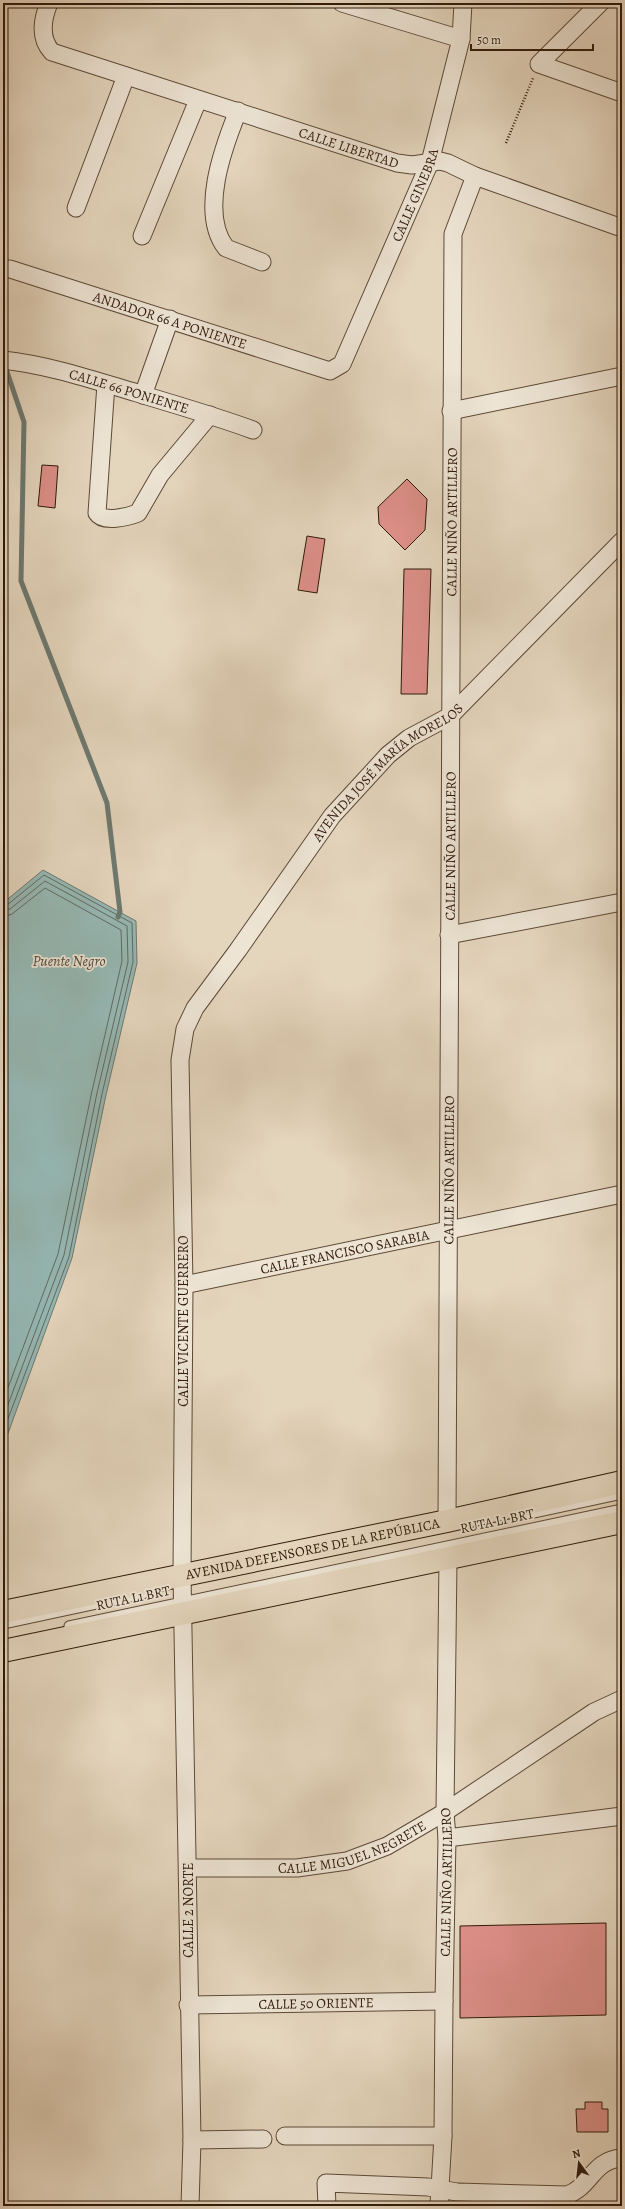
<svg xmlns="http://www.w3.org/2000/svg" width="625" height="2209" font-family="Alegreya,serif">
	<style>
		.water { fill: #95b8b4; stroke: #6d7970 }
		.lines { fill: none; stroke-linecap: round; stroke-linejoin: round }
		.shore { stroke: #62695f; stroke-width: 1 }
		.stream { stroke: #6d7970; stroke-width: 5 }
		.building { fill: #dc8f88; stroke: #301a0a }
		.lane-casing { stroke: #5d4937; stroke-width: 11 }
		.street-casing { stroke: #5d4937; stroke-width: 19 }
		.primary-casing { stroke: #301a0a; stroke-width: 24 }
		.path { stroke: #301a0a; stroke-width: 2.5; stroke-dasharray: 1 2; stroke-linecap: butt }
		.lane { stroke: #ede4d4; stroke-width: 9 }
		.street { stroke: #ede4d4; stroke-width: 17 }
		.primary { stroke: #e4d5bd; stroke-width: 22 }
		.labels { text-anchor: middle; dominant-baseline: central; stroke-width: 3.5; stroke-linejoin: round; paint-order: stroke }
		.street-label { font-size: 14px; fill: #301a0a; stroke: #ede4d4 }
		.water-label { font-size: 15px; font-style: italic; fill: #4e493d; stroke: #ede4d4 }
	</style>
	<rect width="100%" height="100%" fill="#e4d5bd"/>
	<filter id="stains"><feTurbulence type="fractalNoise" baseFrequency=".005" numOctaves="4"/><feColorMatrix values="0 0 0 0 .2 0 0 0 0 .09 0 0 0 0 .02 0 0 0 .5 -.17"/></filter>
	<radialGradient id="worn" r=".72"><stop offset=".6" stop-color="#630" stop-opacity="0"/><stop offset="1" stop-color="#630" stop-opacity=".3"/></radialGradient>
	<!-- water -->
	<polygon class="water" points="43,870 136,921 137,963 106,1095 72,1258 3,1447 3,903"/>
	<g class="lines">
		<!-- shore -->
		<g class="shore">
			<polyline points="3,905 7,905 44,875 132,923 133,962 102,1094 69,1257 3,1432"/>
			<polyline points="3,910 10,909 45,881 127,926 128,962 97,1093 64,1255 3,1418"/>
			<polyline points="3,917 12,914 45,888 121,930 122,961 92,1091 58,1254 3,1401"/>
		</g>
		<!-- stream -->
		<polyline class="stream" points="4,363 24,422 21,581 107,803 120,912 118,917"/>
	</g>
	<!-- building -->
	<g class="building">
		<polygon points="42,465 58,466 55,508 38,506"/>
		<polygon points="407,479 427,499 425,530 405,550 379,524 378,507"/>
		<polygon points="307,536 325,539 317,593 298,590"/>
		<polygon points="404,569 431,569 427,694 401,694"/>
		<polygon points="606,1923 606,2015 460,2018 460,1926"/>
		<polygon points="585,2102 602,2102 602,2109 608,2109 608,2132 577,2132 576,2109 585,2109"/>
	</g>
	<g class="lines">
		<defs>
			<g id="lane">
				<polyline points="529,1514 622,1494"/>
				<polyline points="3,1624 143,1594"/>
				<polyline points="69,1626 622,1509"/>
			</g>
			<g id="street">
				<path id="s1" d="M49,3c-7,17 -10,35 3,49l345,111 15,2 28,-4 8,2 27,13 147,52"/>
				<polyline points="342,3 461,39"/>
				<polyline points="600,3 539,64 622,93"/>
				<path d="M238,111c-15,37 -39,102 -12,137l36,14"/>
				<polyline points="76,208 126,76"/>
				<polyline points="142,236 198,100"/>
				<path id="s2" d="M10,269l320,102 12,-7 88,-202 31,-123 2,-36"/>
				<path id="s3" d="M3,360c46,5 90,20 134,33 39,12 78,23 116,37"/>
				<path d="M106,384l-9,129c6,10 31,4 41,0l22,-38 50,-60"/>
				<polyline points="143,395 170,319"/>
				<polyline points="451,411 622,376"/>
				<polyline points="449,935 622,902"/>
				<path id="s4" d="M184,1285l438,-91"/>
				<path id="s5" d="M447,1521l6,-1287 22,-58"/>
				<polyline points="447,1838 622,1816"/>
				<path id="s6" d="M188,1868h109l50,-7 40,-15 58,-34 149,-100 28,-13"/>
				<path id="s7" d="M188,2005l256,-4"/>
				<polyline points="285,2136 443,2136"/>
				<polyline points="192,2140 263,2139"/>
				<path id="s8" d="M190,2206l2,-66 -10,-565 2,-290 -4,-225 5,-31 10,-21 43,-58 94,-134 56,-61 21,-17 41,-22 172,-175"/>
				<path d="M327,2206l-1,-23 102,4 29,5 110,3c25,-9 25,-35 55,-37"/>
				<path id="s9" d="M439,2206l4,-70 1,-135 3,-163 -2,-26 3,-253"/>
			</g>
			<g id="primary">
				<path id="s10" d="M3,1612l444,-91 175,-39"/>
				<polyline points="3,1651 622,1522"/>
			</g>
		</defs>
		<!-- lane casing -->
		<use href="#lane" class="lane-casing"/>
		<!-- street casing -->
		<use href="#street" class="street-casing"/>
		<!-- primary casing -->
		<use href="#primary" class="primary-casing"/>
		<!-- path -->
		<polyline class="path" points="506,143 533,78"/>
		<!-- lane -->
		<use href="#lane" class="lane"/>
		<!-- street -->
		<use href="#street" class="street"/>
		<!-- primary -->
		<use href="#primary" class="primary"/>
	</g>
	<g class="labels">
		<!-- street labels -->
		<g class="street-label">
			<text stroke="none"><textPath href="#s1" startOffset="364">CALLE LIBERTAD</textPath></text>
			<text stroke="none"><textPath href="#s2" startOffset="534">CALLE GINEBRA</textPath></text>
			<text stroke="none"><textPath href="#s2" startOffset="168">ANDADOR 66 A PONIENTE</textPath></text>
			<text stroke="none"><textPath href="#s3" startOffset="130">CALLE 66 PONIENTE</textPath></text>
			<text stroke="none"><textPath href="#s5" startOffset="999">CALLE NIÑO ARTILLERO</textPath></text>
			<text stroke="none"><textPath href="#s8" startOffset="1508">AVENIDA JOSÉ MARÍA MORELOS</textPath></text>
			<text stroke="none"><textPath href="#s5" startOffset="675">CALLE NIÑO ARTILLERO</textPath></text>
			<text stroke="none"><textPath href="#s5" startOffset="351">CALLE NIÑO ARTILLERO</textPath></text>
			<text stroke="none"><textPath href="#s4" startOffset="164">CALLE FRANCISCO SARABIA</textPath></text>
			<text transform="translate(183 1321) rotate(-90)">CALLE VICENTE GUERRERO</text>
			<text transform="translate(497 1521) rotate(-12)">RUTA L1 BRT</text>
			<text stroke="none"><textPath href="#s10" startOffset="316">AVENIDA DEFENSORES DE LA REPÚBLICA</textPath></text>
			<text transform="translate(133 1598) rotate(-12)">RUTA L1 BRT</text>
			<text stroke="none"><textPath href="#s6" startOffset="168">CALLE MIGUEL NEGRETE</textPath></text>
			<text stroke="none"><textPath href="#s9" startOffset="324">CALLE NIÑO ARTILLERO</textPath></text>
			<text transform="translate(188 1910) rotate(-90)">CALLE 2 NORTE</text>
			<text stroke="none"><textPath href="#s7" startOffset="128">CALLE 50 ORIENTE</textPath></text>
		</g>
		<!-- water labels -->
		<g class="water-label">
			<text x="69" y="961">Puente Negro</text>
		</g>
	</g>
	<!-- margin -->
	<rect width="625" height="2209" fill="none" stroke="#e4d5bd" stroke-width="16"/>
	<rect x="4" y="4" width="617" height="2201" fill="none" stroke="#301a0a" stroke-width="2"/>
	<rect x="8" y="8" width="609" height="2193" fill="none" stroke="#301a0a"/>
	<!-- north arrow -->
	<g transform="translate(579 2163) rotate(345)" stroke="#ede4d4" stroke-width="3" paint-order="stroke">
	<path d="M0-3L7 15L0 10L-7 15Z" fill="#301a0a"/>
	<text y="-6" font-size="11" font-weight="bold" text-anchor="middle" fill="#301a0a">N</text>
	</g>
	<!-- scale -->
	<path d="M471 44v6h122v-6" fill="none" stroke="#301a0a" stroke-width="2"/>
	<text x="477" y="44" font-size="12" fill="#301a0a" stroke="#ede4d4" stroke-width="3" paint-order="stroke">50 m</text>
	<rect width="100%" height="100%" filter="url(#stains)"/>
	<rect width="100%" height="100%" fill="url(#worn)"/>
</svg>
